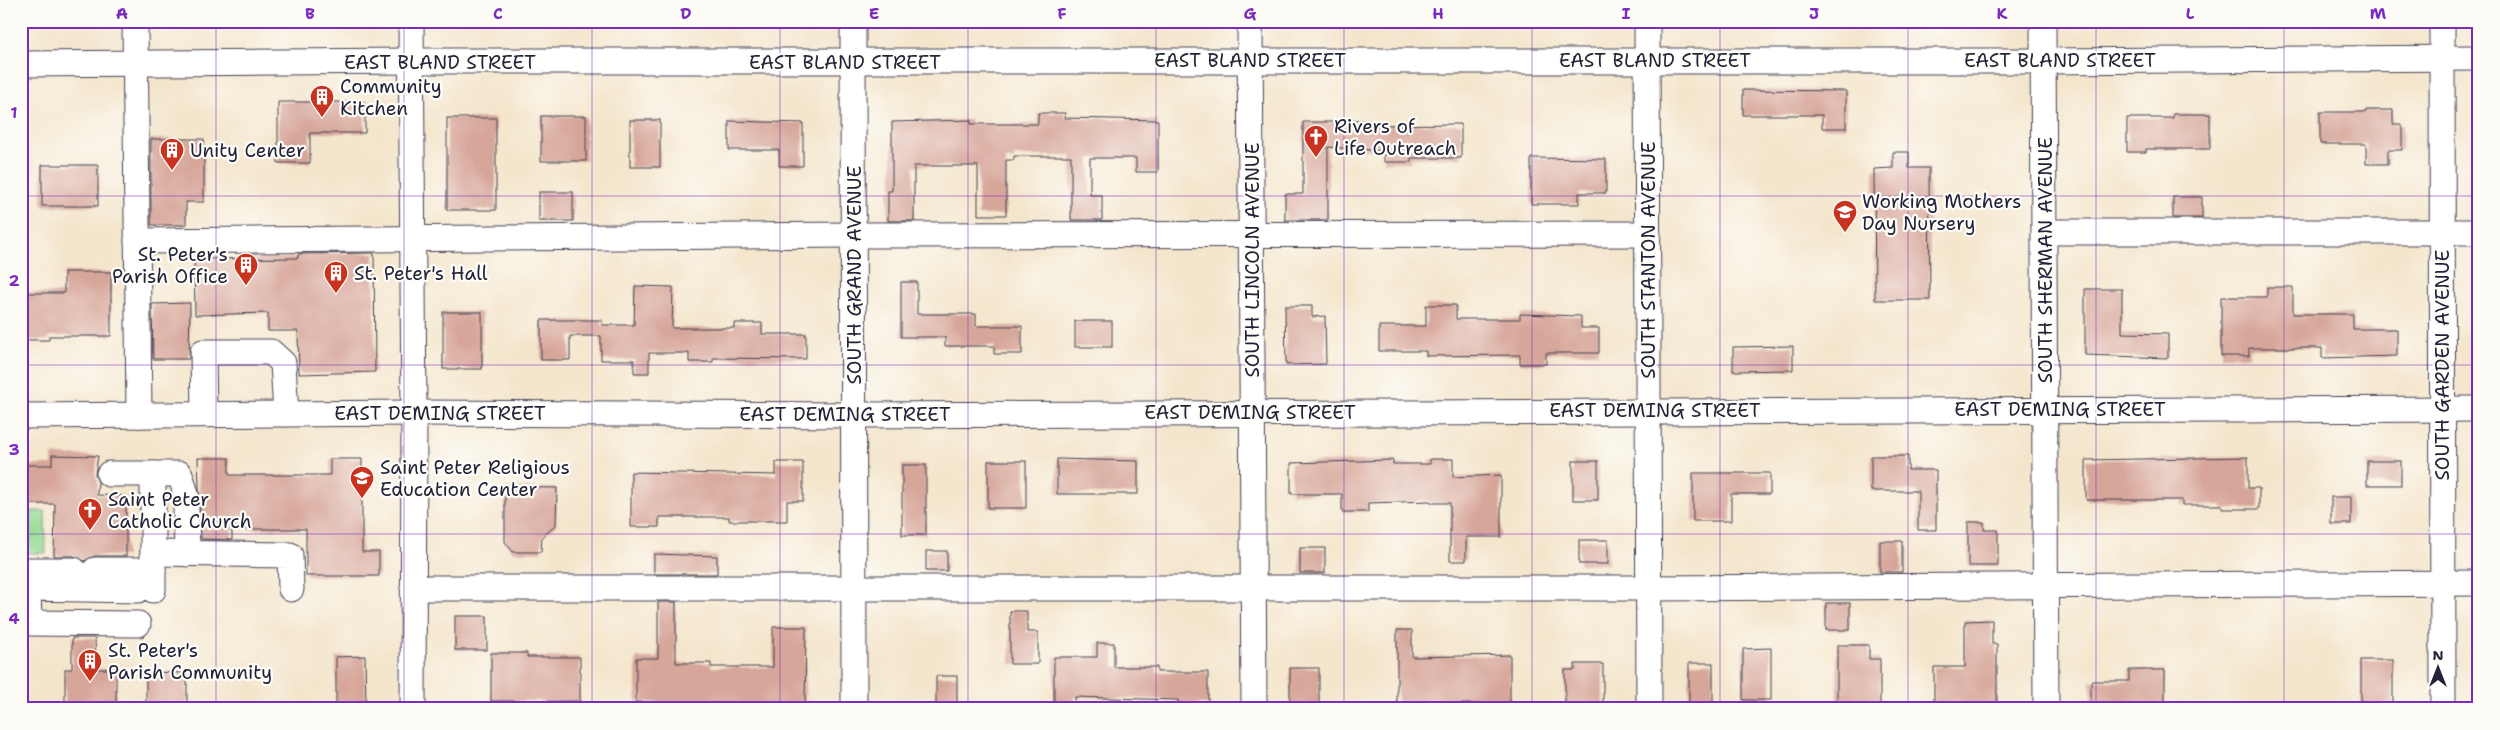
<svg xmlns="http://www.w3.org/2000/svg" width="2500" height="730" font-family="'Shantell Sans',sans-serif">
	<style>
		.green { fill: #94d992; stroke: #5b7e66 }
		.building { fill: #d7a69a }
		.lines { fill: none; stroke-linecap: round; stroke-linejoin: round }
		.minor-casing { stroke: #423f51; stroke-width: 27 }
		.minor { stroke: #fff; stroke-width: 25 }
		.grid { fill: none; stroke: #7b2cbf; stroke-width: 1; stroke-opacity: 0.55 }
		.labels { text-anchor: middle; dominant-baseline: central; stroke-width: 4.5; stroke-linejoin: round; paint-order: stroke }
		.street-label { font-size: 19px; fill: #22223b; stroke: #fdfcf7 }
		.poi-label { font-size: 19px; fill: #22223b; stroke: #fdfcf7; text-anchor: start }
		.neatline { fill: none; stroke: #7b2cbf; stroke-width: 2 }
		.grid-label { font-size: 16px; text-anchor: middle; font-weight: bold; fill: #7b2cbf }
	</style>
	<rect width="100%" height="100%" fill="#fdfcf7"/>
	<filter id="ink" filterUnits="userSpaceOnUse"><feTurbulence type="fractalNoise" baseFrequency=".02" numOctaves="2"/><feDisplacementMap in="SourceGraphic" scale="10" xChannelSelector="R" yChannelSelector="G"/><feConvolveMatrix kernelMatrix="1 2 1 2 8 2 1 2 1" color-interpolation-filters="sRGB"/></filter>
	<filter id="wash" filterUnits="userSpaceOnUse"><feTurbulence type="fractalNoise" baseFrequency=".0096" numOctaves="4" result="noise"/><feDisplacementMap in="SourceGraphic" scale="20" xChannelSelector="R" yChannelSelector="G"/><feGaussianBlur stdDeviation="1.12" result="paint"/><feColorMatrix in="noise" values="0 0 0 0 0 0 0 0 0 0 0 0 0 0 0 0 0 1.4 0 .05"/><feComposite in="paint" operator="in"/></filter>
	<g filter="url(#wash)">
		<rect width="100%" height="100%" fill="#f4e6cd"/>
		<!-- green -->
		<polygon class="green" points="21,511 45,511 46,553 21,553"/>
		<g id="blocks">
			<!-- building -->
			<g class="building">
				<polygon points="1743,90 1846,91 1846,128 1822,128 1822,115 1743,115"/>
				<polygon points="278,102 365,102 365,133 310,133 310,163 278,163"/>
				<polygon points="2366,110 2393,110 2393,124 2402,124 2402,150 2388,150 2388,164 2366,164 2366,144 2320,144 2320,112 2366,112"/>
				<polygon points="1038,113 1065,113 1065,118 1158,120 1158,172 1136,172 1136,158 1090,158 1090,195 1102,195 1102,220 1071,220 1071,156 1014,156 1014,160 1006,160 1006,215 978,215 978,166 914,166 914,221 888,221 888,191 892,191 892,122 971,120 971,124 1038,124"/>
				<polygon points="2173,114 2210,114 2210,149 2146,149 2146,152 2127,152 2127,118 2173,118"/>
				<rect x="541" y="116" width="45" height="45"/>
				<rect x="447" y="118" width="49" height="92"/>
				<polygon points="1343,119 1372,121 1372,125 1461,124 1461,158 1411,158 1411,162 1384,162 1384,151 1328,147 1328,220 1285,220 1285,194 1303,194 1303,122 1343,122"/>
				<rect x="630" y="120" width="30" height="47"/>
				<polygon points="729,121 803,123 803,166 779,166 779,150 729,150"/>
				<polygon points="151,139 204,139 204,202 186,202 186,225 151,225"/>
				<polygon points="1893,152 1909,152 1909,168 1929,168 1930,300 1875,300 1874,169 1893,168"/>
				<polygon points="1531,158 1606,159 1606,193 1579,193 1579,204 1531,204"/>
				<rect x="42" y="165" width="56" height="41"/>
				<rect x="539" y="192" width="34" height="29"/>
				<rect x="2173" y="197" width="29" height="21"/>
				<polygon points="374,253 375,372 299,374 298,331 268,331 268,313 195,315 194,259 298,258 298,254"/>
				<polygon points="64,272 111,272 111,336 49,336 49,340 21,340 21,293 64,293"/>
				<polygon points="901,282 917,282 917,314 976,314 976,326 1022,326 1022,354 994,354 994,346 945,346 945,337 901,337"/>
				<polygon points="635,286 673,287 672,328 734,328 734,323 762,323 762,334 806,334 806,359 713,358 713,362 689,362 689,353 649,353 649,373 634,373 634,360 601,360 601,336 570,336 570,360 541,360 541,320 602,320 602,325 634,325"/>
				<polygon points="2267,287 2293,287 2293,314 2353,314 2353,329 2397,329 2397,356 2322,358 2322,348 2249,348 2249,356 2221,356 2221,297 2267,297"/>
				<polygon points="2085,289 2122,289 2122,333 2168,334 2168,358 2085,355"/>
				<polygon points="190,303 189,359 153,359 152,304"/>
				<polygon points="1426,305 1456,305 1456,319 1520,319 1520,314 1581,316 1581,328 1599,328 1599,353 1546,353 1546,364 1520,364 1520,355 1426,356 1426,351 1379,351 1379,326 1426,326"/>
				<polygon points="1285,306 1312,306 1312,317 1325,316 1326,364 1286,365"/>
				<rect x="443" y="312" width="39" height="57"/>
				<rect x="1075" y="321" width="37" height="26"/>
				<polygon points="1793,346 1793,370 1733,371 1733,347"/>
				<polygon points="52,455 98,456 95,474 98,482 97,495 126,496 126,556 95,556 84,561 74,556 54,556 55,504 21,504 21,465 52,465"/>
				<polygon points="1871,456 1908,456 1908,470 1936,470 1936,530 1918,530 1918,491 1871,491"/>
				<polygon points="2248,457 2248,488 2259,488 2259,509 2222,509 2222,505 2182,505 2182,500 2086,500 2086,460"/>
				<polygon points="198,458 229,458 229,475 330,475 330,459 362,459 362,552 379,552 379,576 306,576 306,529 232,529 232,540 201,539"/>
				<polygon points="1057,459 1138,461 1138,494 1057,494"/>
				<polygon points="1430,459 1453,459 1453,477 1501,475 1501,537 1466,537 1466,561 1450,561 1450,503 1430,503 1430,501 1368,503 1368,512 1342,512 1342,494 1291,494 1291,463 1393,460 1393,464 1430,464"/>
				<rect x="988" y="461" width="38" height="47"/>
				<rect x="1573" y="461" width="25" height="39"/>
				<rect x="2367" y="461" width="34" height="24"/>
				<polygon points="776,462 803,462 803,501 787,501 787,521 729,521 729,517 659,517 659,527 631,527 631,472 776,475"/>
				<rect x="902" y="465" width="24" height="70"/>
				<polygon points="1693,473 1770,473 1770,494 1731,494 1731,521 1693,521"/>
				<polygon points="505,487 557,488 556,525 542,537 541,552 513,552 505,542"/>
				<rect x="2331" y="497" width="20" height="27"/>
				<polygon points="1968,522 1984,522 1984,530 1998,530 1998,566 1968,566"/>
				<rect x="1579" y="540" width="29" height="24"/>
				<rect x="1880" y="541" width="22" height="31"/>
				<rect x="1300" y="548" width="25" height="25"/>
				<rect x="926" y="551" width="21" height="20"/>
				<polygon points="654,554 717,556 717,574 654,574"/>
				<polygon points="658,602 676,602 676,663 711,663 711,667 773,667 773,627 806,627 805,705 636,702 636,658 658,658"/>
				<rect x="1826" y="603" width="24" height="27"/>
				<polygon points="1010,611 1027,611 1027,632 1038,632 1038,664 1010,664"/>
				<rect x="455" y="616" width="32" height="34"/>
				<polygon points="1992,620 1992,644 1997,644 1997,709 1965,709 1965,703 1934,703 1934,667 1965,667 1965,621"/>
				<polygon points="1397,630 1412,630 1412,657 1510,655 1510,704 1458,704 1458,707 1426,707 1426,704 1397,704"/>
				<polygon points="72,638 95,638 96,669 116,669 116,709 65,709 65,669 72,669"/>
				<polygon points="1097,643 1114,643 1114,667 1157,667 1157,672 1208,672 1208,704 1178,704 1178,700 1075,697 1075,709 1054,709 1054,657 1097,657"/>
				<polygon points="1837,645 1869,645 1869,659 1880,659 1880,708 1837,708"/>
				<polygon points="1771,648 1771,700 1743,700 1743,649"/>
				<polygon points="491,653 527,653 527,657 580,657 580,701 491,701"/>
				<polygon points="365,656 366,704 336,704 336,657"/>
				<rect x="2361" y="660" width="32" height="49"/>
				<rect x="1689" y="663" width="24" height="41"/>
				<polygon points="1575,664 1603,664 1603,709 1565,709 1565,670 1575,670"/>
				<rect x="1290" y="668" width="29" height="40"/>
				<polygon points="2129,670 2165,670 2165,707 2091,706 2091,681 2129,681"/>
				<polygon points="146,672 187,673 187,706 146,706"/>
				<rect x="936" y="676" width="21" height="33"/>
			</g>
		</g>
	</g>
	<g filter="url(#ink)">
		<use href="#blocks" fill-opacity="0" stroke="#423f51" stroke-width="1"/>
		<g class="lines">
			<defs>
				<g id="minor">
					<polyline points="135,21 139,415"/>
					<polyline points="411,21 414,413 413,709"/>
					<polyline points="853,21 854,709"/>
					<polyline points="1250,21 1254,709"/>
					<polyline points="1647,21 1649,709"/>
					<polyline points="2043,21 2046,709"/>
					<polyline points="2442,21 2443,709"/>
					<polyline points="21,64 411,61 2043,61 2479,58"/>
					<polyline points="2045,232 2479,232"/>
					<polyline points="137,241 854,235 1648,234"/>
					<polyline points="204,414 203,352 271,352 283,363 286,414"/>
					<polyline points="21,416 414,413 854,415 2479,409"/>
					<polyline points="109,474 180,474 186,494"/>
					<polyline points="153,474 153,590"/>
					<polyline points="186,508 187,554"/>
					<polyline points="153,553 290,555 291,589"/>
					<polyline points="95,570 153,570"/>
					<polyline points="28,588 28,570 74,570"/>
					<polyline points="413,588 1649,588 2479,583"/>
					<polyline points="138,590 28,588 29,623 138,624"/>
				</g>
			</defs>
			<!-- minor casing -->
			<use href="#minor" class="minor-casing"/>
			<!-- minor -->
			<use href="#minor" class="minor"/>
		</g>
	</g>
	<!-- grid -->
	<path class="grid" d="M216,21v688M404,21v688M592,21v688M780,21v688M968,21v688M1156,21v688M1344,21v688M1532,21v688M1720,21v688M1908,21v688M2096,21v688M2284,21v688M21,196h2458M21,365h2458M21,534h2458"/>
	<!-- icons -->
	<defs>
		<symbol id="building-pin" viewBox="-11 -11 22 30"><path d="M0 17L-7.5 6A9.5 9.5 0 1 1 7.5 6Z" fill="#c8321e" stroke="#fdfcf7"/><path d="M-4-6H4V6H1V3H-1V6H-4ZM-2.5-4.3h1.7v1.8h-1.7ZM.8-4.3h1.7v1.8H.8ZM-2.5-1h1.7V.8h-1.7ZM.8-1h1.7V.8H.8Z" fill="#fff"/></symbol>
		<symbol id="church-pin" viewBox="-11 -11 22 30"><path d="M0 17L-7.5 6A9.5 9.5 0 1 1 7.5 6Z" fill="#c8321e" stroke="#fdfcf7"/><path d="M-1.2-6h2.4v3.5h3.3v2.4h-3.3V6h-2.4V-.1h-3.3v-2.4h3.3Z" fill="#fff"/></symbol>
		<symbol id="school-pin" viewBox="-11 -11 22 30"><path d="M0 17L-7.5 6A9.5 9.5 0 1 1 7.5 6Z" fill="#c8321e" stroke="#fdfcf7"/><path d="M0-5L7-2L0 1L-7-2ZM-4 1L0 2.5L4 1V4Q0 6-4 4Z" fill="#fff"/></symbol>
	</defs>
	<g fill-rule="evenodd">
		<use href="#building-pin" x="308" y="83" width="28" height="38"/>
		<use href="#church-pin" x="1302" y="123" width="28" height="38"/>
		<use href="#building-pin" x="158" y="136" width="28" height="38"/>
		<use href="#school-pin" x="1831" y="198" width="28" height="38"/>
		<use href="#building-pin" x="232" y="251" width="28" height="38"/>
		<use href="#building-pin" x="322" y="259" width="28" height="38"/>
		<use href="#school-pin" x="348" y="464" width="28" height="38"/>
		<use href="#church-pin" x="76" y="496" width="28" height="38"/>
		<use href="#building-pin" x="76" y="647" width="28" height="38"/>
	</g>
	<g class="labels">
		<!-- street labels -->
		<g class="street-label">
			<text x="1250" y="60">EAST BLAND STREET</text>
			<text x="1655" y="60">EAST BLAND STREET</text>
			<text x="2060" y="60">EAST BLAND STREET</text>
			<text x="440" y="62">EAST BLAND STREET</text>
			<text x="845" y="62">EAST BLAND STREET</text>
			<text transform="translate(1252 260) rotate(-90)">SOUTH LINCOLN AVENUE</text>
			<text transform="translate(1648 260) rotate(-90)">SOUTH STANTON AVENUE</text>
			<text transform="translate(2045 260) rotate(-90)">SOUTH SHERMAN AVENUE</text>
			<text transform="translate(854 275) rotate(-90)">SOUTH GRAND AVENUE</text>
			<text transform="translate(2442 365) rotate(-90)">SOUTH GARDEN AVENUE</text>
			<text x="2060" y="409">EAST DEMING STREET</text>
			<text x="1655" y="410">EAST DEMING STREET</text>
			<text x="1250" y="412">EAST DEMING STREET</text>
			<text x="440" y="413">EAST DEMING STREET</text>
			<text x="845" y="414">EAST DEMING STREET</text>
		</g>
		<!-- poi labels -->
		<g class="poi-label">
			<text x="340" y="86">Community<tspan x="340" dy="22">Kitchen</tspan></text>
			<text x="1334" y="126">Rivers of<tspan x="1334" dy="22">Life Outreach</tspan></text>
			<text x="190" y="150">Unity Center</text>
			<text x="1862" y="201">Working Mothers<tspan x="1862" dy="22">Day Nursery</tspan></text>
			<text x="228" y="254" text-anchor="end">St. Peter's<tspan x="228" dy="22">Parish Office</tspan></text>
			<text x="354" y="273">St. Peter's Hall</text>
			<text x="380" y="467">Saint Peter Religious<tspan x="380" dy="22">Education Center</tspan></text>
			<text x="108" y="499">Saint Peter<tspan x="108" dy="22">Catholic Church</tspan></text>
			<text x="108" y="650">St. Peter's<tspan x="108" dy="22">Parish Community</tspan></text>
		</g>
	</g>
	<!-- margin -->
	<rect width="2500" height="730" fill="none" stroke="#fdfcf7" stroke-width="55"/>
	<!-- north arrow -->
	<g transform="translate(2438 668)" stroke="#fdfcf7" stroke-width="4" paint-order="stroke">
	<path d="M0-4L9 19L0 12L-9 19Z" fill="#22223b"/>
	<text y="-8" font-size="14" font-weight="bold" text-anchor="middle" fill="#22223b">N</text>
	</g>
	<rect x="28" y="28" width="2444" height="674" class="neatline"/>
	<g class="grid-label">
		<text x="122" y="19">A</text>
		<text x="310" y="19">B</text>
		<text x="498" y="19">C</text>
		<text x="686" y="19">D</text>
		<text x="874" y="19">E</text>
		<text x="1062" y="19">F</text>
		<text x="1250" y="19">G</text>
		<text x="1438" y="19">H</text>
		<text x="1626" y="19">I</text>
		<text x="1814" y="19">J</text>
		<text x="2002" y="19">K</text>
		<text x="2190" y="19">L</text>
		<text x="2378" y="19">M</text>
		<text x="14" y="118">1</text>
		<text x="14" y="286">2</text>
		<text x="14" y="455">3</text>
		<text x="14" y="624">4</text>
	</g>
</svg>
